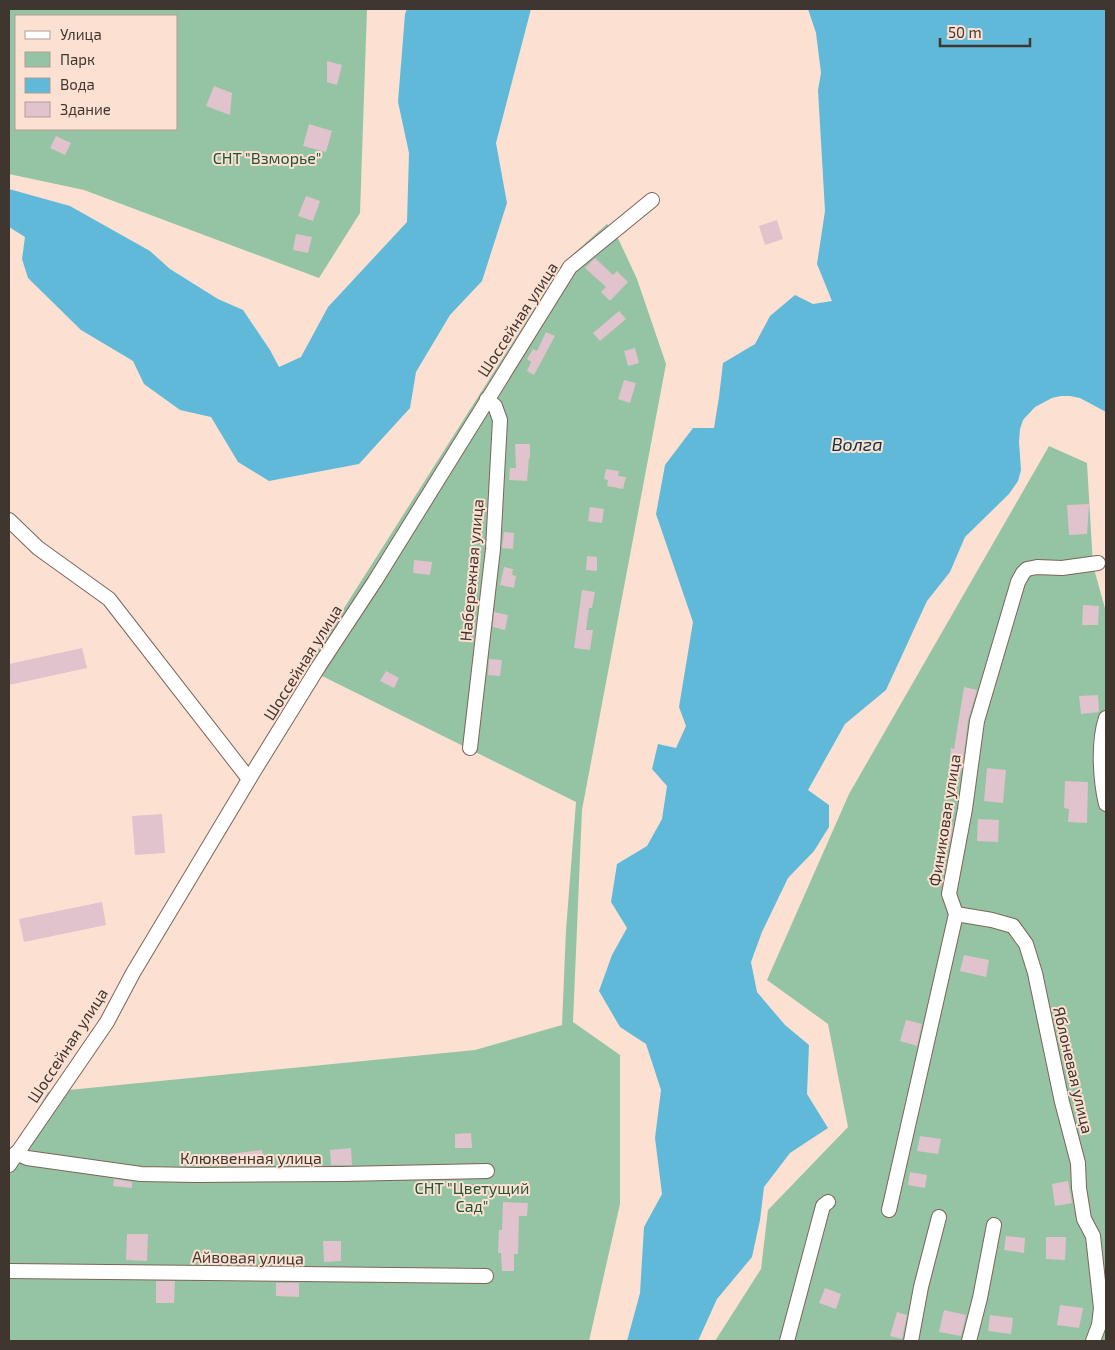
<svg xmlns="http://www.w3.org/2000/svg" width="1115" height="1350" font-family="'Exo 2',sans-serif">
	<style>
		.green { fill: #94c4a4; fill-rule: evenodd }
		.water { fill: #61b9d9 }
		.building { fill: #e0c3cc }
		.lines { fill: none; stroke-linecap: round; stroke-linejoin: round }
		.minor-casing { stroke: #7d6559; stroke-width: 16 }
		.minor { stroke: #fff; stroke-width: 14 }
		.labels { text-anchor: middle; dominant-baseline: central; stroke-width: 4; stroke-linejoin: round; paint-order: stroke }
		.park-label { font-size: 16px; fill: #215436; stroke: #fce1d2 }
		.street-label { font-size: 16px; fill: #403630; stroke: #fce1d2 }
		.water-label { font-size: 18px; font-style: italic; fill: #0a3441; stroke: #fce1d2 }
	</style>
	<rect width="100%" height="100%" fill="#fce1d2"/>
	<!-- green -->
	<g class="green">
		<path d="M9,9h358l-7,204 -41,65 -235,-88 -75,-16zM16,16h160v113h-160z"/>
		<polygon points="607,224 617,236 637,279 666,364 582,810 573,1022 620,1055 620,1204 589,1341 9,1341 9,1157 48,1092 475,1050 562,1025 566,930 576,802 306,668 563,263"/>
		<polygon points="1049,446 1087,463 1093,565 1106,612 1106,1341 715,1341 761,1269 768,1210 848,1127 828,1024 767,980 849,794"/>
	</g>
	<!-- water -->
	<g class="water">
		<polygon points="407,9 531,9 496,143 507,203 482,281 450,315 416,372 410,408 359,464 269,481 238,462 211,417 180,410 144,384 133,361 81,330 28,278 22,259 25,237 9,227 9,189 70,206 150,251 170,269 218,299 243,310 270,350 279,367 301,357 328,307 407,222 409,153 398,102 405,14"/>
		<polygon points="808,9 1106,9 1106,412 1080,398 1070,396 1061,396 1052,398 1035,407 1023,420 1020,429 1019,442 1021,470 1018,481 1009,494 965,537 950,572 927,601 886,690 845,724 808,790 829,805 829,827 814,851 788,878 762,932 751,962 757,992 785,1025 809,1045 807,1094 828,1128 790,1153 764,1187 760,1220 752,1257 717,1299 698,1341 627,1341 640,1293 644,1227 662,1194 655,1138 661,1090 646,1044 620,1027 599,991 612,955 627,928 611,902 617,864 647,846 662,819 667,786 652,769 658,744 676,748 686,726 679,707 693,622 656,514 665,465 693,428 714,428 719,397 723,363 755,344 770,316 795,295 813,304 832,301 817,264 825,211 818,90 821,73 816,33"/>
	</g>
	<!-- building -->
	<g class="building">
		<polygon points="327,61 342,65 337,85 327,82"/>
		<polygon points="214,86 232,93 230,115 206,106"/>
		<polygon points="309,124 332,131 326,152 303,146"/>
		<polygon points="56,136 71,143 65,155 50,148"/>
		<polygon points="306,196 320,201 313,221 298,216"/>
		<polygon points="777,220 783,239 765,245 759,226"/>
		<polygon points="296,234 312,237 308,253 293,250"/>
		<polygon points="595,258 613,275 617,271 628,282 610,301 601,292 606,287 585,268"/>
		<polygon points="619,311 626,319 600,341 593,333"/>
		<polygon points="546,332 555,336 534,375 527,371 531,362 527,359 533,349 537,351"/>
		<polygon points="635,348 639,363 628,366 624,351"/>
		<polygon points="624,380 636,383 630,403 618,399"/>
		<polygon points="515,444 530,444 530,458 529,458 527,481 509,480 510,468 516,468"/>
		<polygon points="606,469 619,471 618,476 626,477 623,489 607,486 608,480 604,479"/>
		<polygon points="1089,504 1087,534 1069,535 1067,505"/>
		<polygon points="590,507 604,509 602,523 588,521"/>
		<polygon points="504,532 514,533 513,549 502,548"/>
		<polygon points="587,556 597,557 597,571 586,570"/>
		<polygon points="414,560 432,562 430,575 413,573"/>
		<polygon points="504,567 513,569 512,575 516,576 514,588 500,585"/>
		<polygon points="582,590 595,592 592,608 589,608 586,630 593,630 590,650 574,648"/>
		<polygon points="1083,605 1099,606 1098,625 1082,625"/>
		<polygon points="494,612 508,615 505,630 493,627"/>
		<polygon points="82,648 87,668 9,685 9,664"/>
		<polygon points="489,659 502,660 500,676 488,675"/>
		<polygon points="386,671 399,678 394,688 380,681"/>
		<polygon points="964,687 977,690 968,720 962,769 949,768 951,748 954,749"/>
		<polygon points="1098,695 1099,712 1081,714 1079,696"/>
		<polygon points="987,768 1006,770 1003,803 984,801"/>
		<polygon points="1065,781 1088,782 1087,823 1068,822 1069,809 1064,808"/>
		<polygon points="162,814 165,853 135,855 132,816"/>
		<polygon points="978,819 999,820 998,842 977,841"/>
		<polygon points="944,824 953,826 950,842 942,841"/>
		<polygon points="102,902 106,925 24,942 19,919"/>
		<polygon points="964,955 989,960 986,977 960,971"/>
		<polygon points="906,1020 922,1024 917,1046 900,1041"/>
		<polygon points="471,1133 472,1148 455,1148 455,1134"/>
		<polygon points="920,1136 941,1139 938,1154 917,1151"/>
		<polygon points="351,1148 352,1165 331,1165 330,1150"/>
		<polygon points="262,1150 264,1166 230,1166 228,1154"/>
		<polygon points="910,1172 927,1175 925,1188 908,1185"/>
		<polygon points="114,1179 132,1182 132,1188 113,1186"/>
		<polygon points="1068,1181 1072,1203 1055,1206 1052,1184"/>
		<polygon points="503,1202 528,1203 527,1216 519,1216 518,1254 514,1254 514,1271 502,1271 501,1253 498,1253 499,1230 502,1230"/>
		<polygon points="127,1234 148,1234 147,1261 126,1260"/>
		<polygon points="1006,1236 1025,1238 1024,1253 1004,1250"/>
		<polygon points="1046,1237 1066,1237 1065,1260 1046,1259"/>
		<polygon points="323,1241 341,1241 341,1261 324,1262"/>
		<polygon points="156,1281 175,1281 174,1303 156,1303"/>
		<polygon points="276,1283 299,1283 299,1297 276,1296"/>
		<polygon points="825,1288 841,1294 836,1309 819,1303"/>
		<polygon points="1060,1305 1083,1308 1079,1328 1057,1325"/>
		<polygon points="944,1310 966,1315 961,1336 939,1332"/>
		<polygon points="897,1312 907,1315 902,1339 890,1336"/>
		<polygon points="990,1315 1013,1318 1011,1334 988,1331"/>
	</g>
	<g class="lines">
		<defs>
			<g id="minor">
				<polyline points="9,520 38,548 109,599 249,779"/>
				<path d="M1106,718c-8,24 -6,61 0,86"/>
				<polyline points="470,748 493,549 500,420 495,406 487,399"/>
				<polyline points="956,914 992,920 1013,926 1026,944 1035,973 1062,1102 1078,1163 1079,1188 1084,1219 1093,1236 1101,1308 1099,1325 1093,1341"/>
				<polyline points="16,1153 27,1158 141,1174 197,1175 341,1174 487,1171"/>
				<polyline points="9,1165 107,1022 133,973 254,771 319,666 375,581 570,267 652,200"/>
				<polyline points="889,1210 956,914 949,894 965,809 977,721 1018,582 1023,573 1027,569 1037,567 1062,568 1098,563"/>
				<polyline points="9,1271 486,1276"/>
				<polyline points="787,1341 823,1206 828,1202"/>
				<polyline points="911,1341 921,1287 939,1217"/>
				<polyline points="969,1341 980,1298 994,1225"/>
			</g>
		</defs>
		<!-- minor casing -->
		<use href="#minor" class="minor-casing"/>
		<!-- minor -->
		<use href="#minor" class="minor"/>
	</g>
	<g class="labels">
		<!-- park labels -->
		<g class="park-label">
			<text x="267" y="157">СНТ "Взморье"</text>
			<text x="472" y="1187">СНТ "Цветущий<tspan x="472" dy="18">Сад"</tspan></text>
		</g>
		<!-- street labels -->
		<g class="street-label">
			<text transform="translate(517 319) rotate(-57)">Шоссейная улица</text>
			<text transform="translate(471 570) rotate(-85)">Набережная улица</text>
			<text transform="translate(302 662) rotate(-58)">Шоссейная улица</text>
			<text transform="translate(944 820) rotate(-81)">Финиковая улица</text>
			<text transform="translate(67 1045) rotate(-57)">Шоссейная улица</text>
			<text transform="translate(1074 1070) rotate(77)">Яблоневая улица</text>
			<text x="251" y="1157">Клюквенная улица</text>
			<text transform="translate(248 1257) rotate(1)">Айвовая улица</text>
		</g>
		<!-- water labels -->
		<g class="water-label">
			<text x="857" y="444">Волга</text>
		</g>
	</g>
	<!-- border -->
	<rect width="1115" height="1350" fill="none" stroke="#403630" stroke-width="20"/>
	<!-- legend -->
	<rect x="15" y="15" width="162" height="115" fill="#fce1d2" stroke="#b19d91"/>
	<rect x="25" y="31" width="25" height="8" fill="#ffffff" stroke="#b19d91"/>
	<text x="60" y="40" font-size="15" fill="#403630">Улица</text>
	<rect x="25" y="52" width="25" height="15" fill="#94c4a4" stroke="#b19d91"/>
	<text x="60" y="65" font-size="15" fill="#403630">Парк</text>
	<rect x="25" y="78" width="25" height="15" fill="#61b9d9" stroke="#b19d91"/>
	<text x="60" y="90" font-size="15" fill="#403630">Вода</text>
	<rect x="25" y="102" width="25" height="15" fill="#e0c3cc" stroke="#b19d91"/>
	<text x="60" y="115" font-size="15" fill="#403630">Здание</text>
	<!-- scale -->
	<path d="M940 38v8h90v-8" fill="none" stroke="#403630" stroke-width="2.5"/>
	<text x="948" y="38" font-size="15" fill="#403630" stroke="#fce1d2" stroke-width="4" paint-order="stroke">50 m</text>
</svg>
